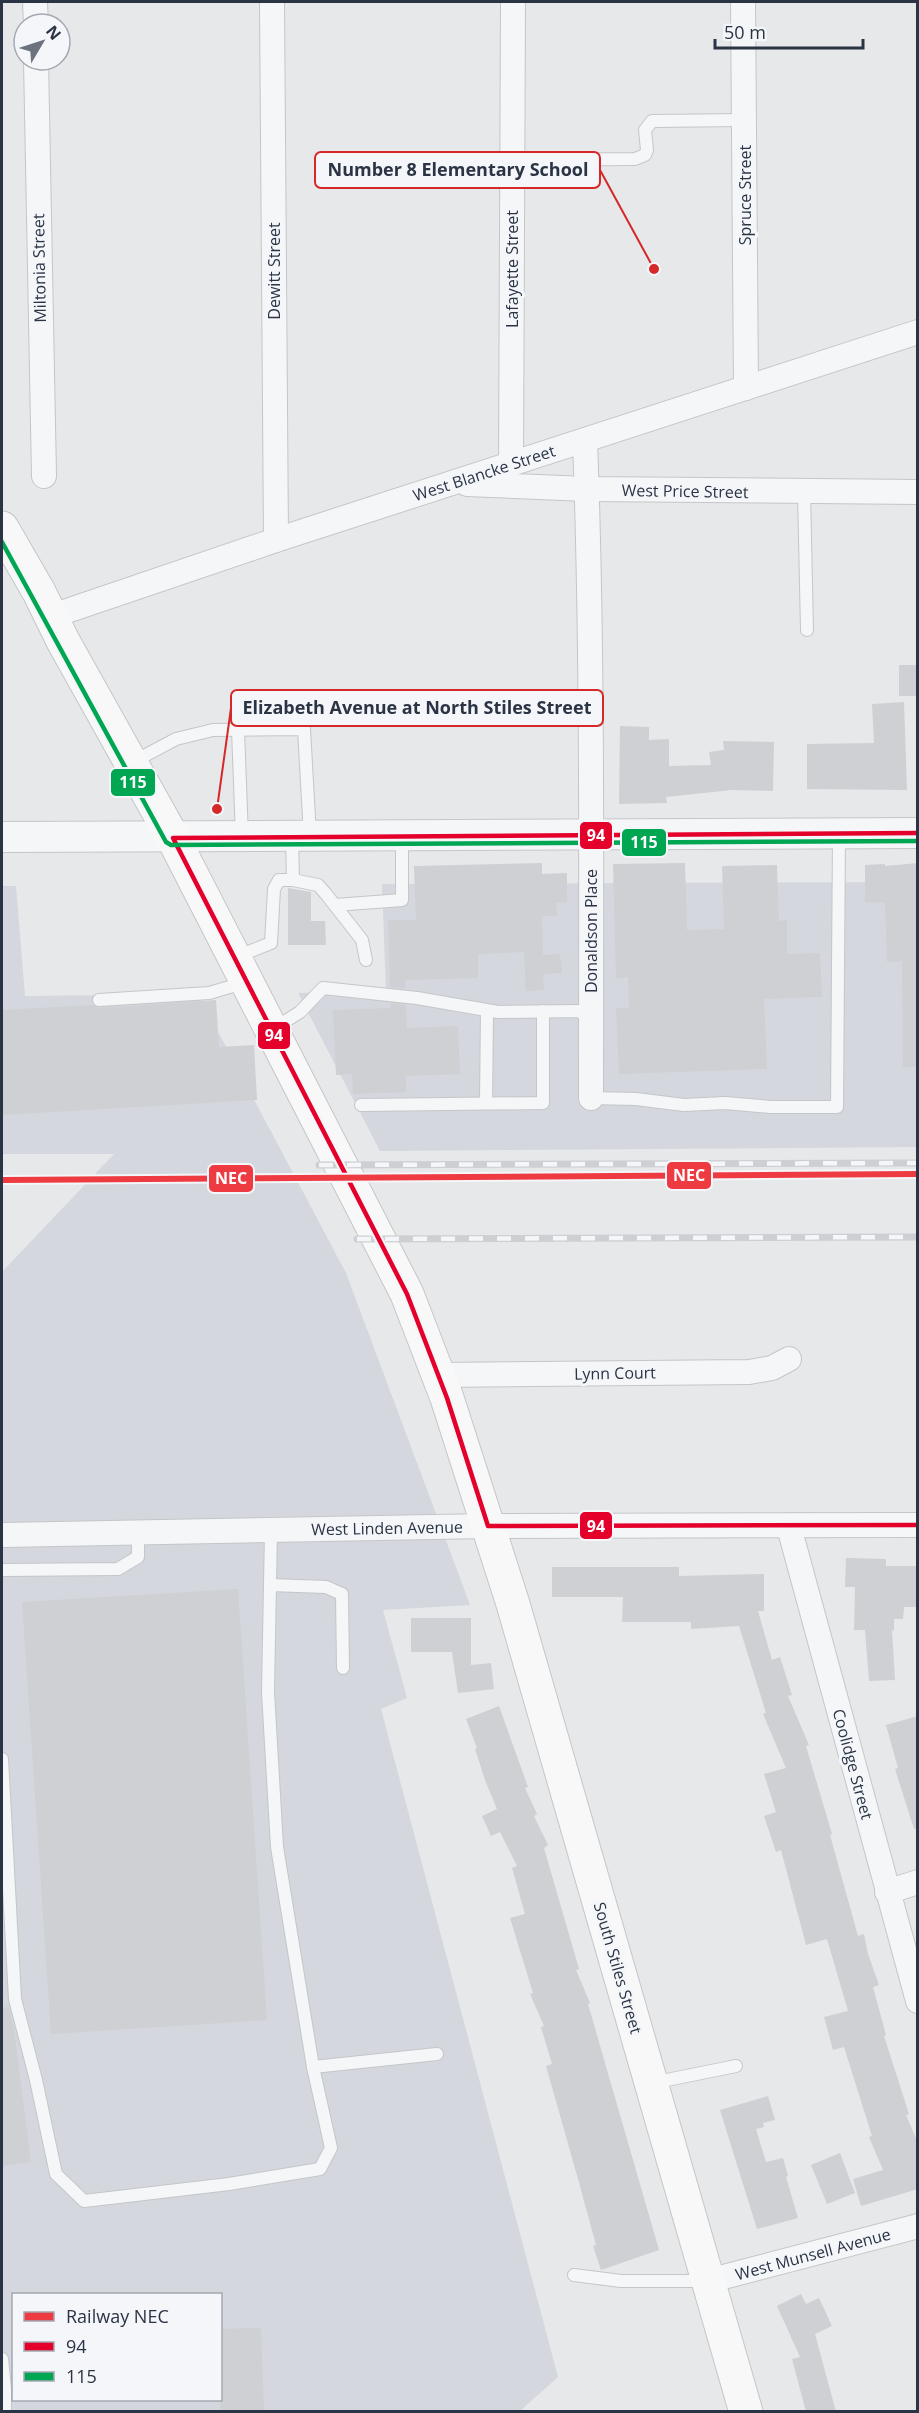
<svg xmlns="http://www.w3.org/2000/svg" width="919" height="2413" font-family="'Open Sans',sans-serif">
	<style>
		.built { fill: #d4d7dd; fill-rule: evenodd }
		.building { fill: #ced0d3 }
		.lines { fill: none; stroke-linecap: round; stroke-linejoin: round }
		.service-casing { stroke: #c4c6c8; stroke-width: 14 }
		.minor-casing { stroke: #c4c6c8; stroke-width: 26 }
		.tertiary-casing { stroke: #c4c6c8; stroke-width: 32 }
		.secondary-casing { stroke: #c4c6c8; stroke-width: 35 }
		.service { stroke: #f5f6f7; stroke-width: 12 }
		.minor { stroke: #f5f6f7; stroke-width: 24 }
		.tertiary { stroke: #f5f6f7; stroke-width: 30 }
		.secondary { stroke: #f8f8f8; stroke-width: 33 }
		.rail-casing { stroke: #cecfd2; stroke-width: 7 }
		.rail { stroke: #f4f6f9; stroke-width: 4.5; stroke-dasharray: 14; stroke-linecap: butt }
		.bus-1-casing { stroke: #f4f6f9; stroke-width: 9 }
		.bus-2-casing { stroke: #f4f6f9; stroke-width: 9 }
		.bus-1 { stroke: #e4002b; stroke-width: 4.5 }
		.bus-2 { stroke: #00a651; stroke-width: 4.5 }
		.rail-1-casing { stroke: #f4f6f9; stroke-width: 10 }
		.rail-1 { stroke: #ee3a41; stroke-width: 6 }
		.labels { text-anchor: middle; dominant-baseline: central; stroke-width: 6; stroke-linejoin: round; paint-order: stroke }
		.street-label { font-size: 16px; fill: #2b3445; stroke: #f4f6f9 }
		.leader { fill: none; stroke: #d62828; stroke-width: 2 }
		.callout-dot { fill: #d62828; stroke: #f4f6f9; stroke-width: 2 }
		.callout { fill: #f4f6f9; stroke: #d62828; stroke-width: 2 }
		.callout-label { font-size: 18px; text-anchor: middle; font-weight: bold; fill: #2b3445 }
		.line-badge { stroke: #f4f6f9; stroke-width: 2 }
		.badge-label { font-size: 16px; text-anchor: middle; font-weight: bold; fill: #fff }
	</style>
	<rect width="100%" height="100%" fill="#e6e8ea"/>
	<!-- built -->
	<g class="built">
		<polygon points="917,882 917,1147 380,1151 298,993 386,991 382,884"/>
		<path d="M2,886h14l9,110 173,-2 148,279 120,321 4,11 -87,5 24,88 -26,11 177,668 -38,34h-518v-1139l112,-118h-112zM14,2294h206v106h-206z"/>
	</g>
	<!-- building -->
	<g class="building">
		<rect x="899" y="665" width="19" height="31"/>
		<polygon points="904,702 907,790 807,789 807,744 874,743 872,704"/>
		<polygon points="620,726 649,727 649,740 669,739 669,766 711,765 709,752 724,750 723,741 774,742 773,791 732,790 666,797 667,803 619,804"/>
		<polygon points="542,863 542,874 567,873 567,902 556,903 557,916 542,916 543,955 560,954 562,973 543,974 544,990 526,991 524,952 478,954 478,978 405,980 405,988 390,987 388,920 416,920 414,866"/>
		<polygon points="685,863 687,930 724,929 722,866 777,865 779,921 787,920 787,954 820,953 822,997 764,999 767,1069 619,1074 616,1008 629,1008 628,977 616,978 613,864"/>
		<polygon points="918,863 918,1067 903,1067 902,961 887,962 885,903 865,902 865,865 885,864 885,866"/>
		<polygon points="288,888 311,892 311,921 325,921 326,945 288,945"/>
		<polygon points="216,1000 219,1047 254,1045 257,1100 2,1115 2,1010 92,1005 100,1008"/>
		<polygon points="391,1003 406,1005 407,1028 458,1026 460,1074 406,1076 406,1092 353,1094 352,1074 336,1075 333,1010 391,1008"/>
		<polygon points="846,1558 886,1559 886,1566 918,1566 918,1607 904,1607 903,1619 894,1619 894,1631 892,1630 895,1680 869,1681 865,1630 854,1630 855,1587 845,1587"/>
		<polygon points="552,1567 679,1567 679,1576 764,1574 764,1611 758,1611 772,1660 780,1657 792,1695 788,1696 809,1745 806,1746 832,1834 830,1835 858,1936 864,1934 868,1954 879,1985 873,1987 886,2035 884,2036 909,2114 906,2115 918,2143 918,2189 861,2206 853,2179 883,2170 869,2137 872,2136 844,2047 833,2050 824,2017 848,2011 827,1939 806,1945 781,1850 776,1852 764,1816 776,1812 764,1774 786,1768 763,1714 766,1713 739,1626 691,1629 691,1622 622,1622 623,1597 552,1597"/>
		<polygon points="238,1589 267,2020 51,2034 22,1602"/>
		<polygon points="411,1618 471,1618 471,1665 491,1663 494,1689 458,1693 452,1652 411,1652"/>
		<polygon points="499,1706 528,1787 525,1788 537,1814 534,1816 548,1845 544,1848 579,1969 576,1970 590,2003 588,2004 659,2250 601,2270 593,2246 596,2245 578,2179 546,2066 552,2064 541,2027 544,2026 530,1994 533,1993 510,1918 525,1914 512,1868 517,1866 500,1832 491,1836 482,1816 497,1809 485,1780 475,1749 477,1748 466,1719"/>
		<polygon points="918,1716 918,1828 914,1829 895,1769 898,1768 886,1725"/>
		<polygon points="9,2007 14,2030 31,2162 2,2166 2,2008"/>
		<polygon points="768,2096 775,2120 763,2123 764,2127 756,2129 766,2162 783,2158 788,2176 786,2177 798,2218 757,2229 720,2110"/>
		<polygon points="840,2153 855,2193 827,2204 811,2165"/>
		<polygon points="801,2294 806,2304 819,2298 832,2326 815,2334 836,2412 806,2412 792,2359 800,2357 777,2306"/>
		<polygon points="261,2328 264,2412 220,2412 220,2329"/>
	</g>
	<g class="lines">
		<defs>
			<g id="service">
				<polyline points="512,160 635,159 645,155 647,150 645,130 652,121 744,120"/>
				<polyline points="804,492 807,630"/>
				<polyline points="238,730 242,837"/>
				<polyline points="131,763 176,739 213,730 304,729 310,836"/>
				<polyline points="292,837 293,880 318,885 326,894 362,940 366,960"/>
				<polyline points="335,905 402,900 402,836"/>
				<polyline points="236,957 271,943 274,889 279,880 293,880"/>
				<polyline points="99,1000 209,993 247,982"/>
				<polyline points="273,1029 300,1012 323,988 417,998 498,1012 578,1011 591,1018"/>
				<polyline points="591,1098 636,1099 684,1105 725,1103 771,1107 837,1107 839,834"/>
				<polyline points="486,1103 487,1011"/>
				<polyline points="361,1105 543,1103 543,1011"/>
				<polyline points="2,1570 118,1569 138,1557 138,1533"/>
				<polyline points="270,1585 326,1587 342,1594 343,1668"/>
				<polyline points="2,1759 15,1999 36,2080 56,2174 84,2201 229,2184 320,2169 331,2148 313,2067 277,1847 268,1692 271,1531"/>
				<polyline points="313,2067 437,2054"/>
				<polyline points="652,2083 736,2066"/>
				<polyline points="574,2275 621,2281 707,2281"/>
				<polyline points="2,2359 5,2389 5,2412"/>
			</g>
			<g id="minor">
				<polyline points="35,2 36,24"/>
				<polyline points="272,2 276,540"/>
				<polyline points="743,2 746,388"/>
				<polyline points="36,60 44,476"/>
				<path d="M585,440c8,219 6,439 6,658"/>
				<polyline points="511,464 513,2"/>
				<polyline points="467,484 587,489 918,492"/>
				<polyline points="52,616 276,540 918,332"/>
				<polyline points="438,1375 749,1372 772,1368 789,1359"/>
				<polyline points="789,1527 918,2001"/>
				<polyline points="2,1535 488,1526 918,1525"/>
				<polyline points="887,1892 918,1882"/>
				<polyline points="708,2281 918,2226"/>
			</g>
			<polyline id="tertiary" points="2,837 918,833"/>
			<polyline id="secondary" points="2,528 39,592 63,641 173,838 407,1294 447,1398 513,1604 746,2412"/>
		</defs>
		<!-- service casing -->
		<use href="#service" class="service-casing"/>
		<!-- minor casing -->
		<use href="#minor" class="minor-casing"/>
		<!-- tertiary casing -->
		<use href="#tertiary" class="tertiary-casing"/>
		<!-- secondary casing -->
		<use href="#secondary" class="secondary-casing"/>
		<!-- service -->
		<use href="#service" class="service"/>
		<!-- minor -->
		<use href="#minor" class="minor"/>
		<!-- tertiary -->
		<use href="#tertiary" class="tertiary"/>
		<!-- secondary -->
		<use href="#secondary" class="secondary"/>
		<defs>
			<g id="rail">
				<polyline points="319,1165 918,1163"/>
				<polyline points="357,1239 918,1237"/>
			</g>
		</defs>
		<!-- rail casing -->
		<use href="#rail" class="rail-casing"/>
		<!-- rail -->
		<use href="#rail" class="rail"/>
		<defs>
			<polyline id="bus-1" points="918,833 173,838 407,1294 447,1398 488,1526 918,1525"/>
			<polyline id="bus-2" points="2,542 166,842 171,845 918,841"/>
		</defs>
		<!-- bus-1 casing -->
		<use href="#bus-1" class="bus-1-casing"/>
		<!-- bus-2 casing -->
		<use href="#bus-2" class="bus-2-casing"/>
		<!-- bus-1 -->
		<use href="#bus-1" class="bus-1"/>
		<!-- bus-2 -->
		<use href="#bus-2" class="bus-2"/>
		<defs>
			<polyline id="rail-1" points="2,1180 918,1174"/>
		</defs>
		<!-- rail-1 casing -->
		<use href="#rail-1" class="rail-1-casing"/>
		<!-- rail-1 -->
		<use href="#rail-1" class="rail-1"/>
	</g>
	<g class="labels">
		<!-- street labels -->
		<g class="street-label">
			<text transform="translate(745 195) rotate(-90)">Spruce Street</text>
			<text transform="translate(39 268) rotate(-91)">Miltonia Street</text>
			<text transform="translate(512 269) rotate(-90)">Lafayette Street</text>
			<text transform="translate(274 271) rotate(-90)">Dewitt Street</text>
			<text transform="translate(484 473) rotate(-18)">West Blancke Street</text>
			<text transform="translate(685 491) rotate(1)">West Price Street</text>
			<text transform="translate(591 931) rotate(-90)">Donaldson Place</text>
			<text transform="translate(615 1373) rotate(-1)">Lynn Court</text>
			<text transform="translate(387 1528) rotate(-1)">West Linden Avenue</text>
			<text transform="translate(853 1764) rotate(75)">Coolidge Street</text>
			<text transform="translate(618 1968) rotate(74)">South Stiles Street</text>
			<text transform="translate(813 2254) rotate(-15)">West Munsell Avenue</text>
		</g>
	</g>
	<!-- callouts -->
	<path class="leader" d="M654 269L600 170M217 809L231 708"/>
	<g class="callout-dot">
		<circle cx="654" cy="269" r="6"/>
		<circle cx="217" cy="809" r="6"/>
	</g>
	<g class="callout">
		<rect x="315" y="152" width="285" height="36" rx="6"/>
		<rect x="231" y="690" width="372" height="36" rx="6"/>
	</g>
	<g class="callout-label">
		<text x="458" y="176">Number 8 Elementary School</text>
		<text x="417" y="714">Elizabeth Avenue at North Stiles Street</text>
	</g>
	<g class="line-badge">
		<rect x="110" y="768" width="46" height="29" rx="6" fill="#00a651"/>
		<rect x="579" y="821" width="34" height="29" rx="6" fill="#e4002b"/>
		<rect x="621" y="828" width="46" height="29" rx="6" fill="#00a651"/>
		<rect x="257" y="1021" width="34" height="29" rx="6" fill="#e4002b"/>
		<rect x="666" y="1161" width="46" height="29" rx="6" fill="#ee3a41"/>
		<rect x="208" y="1164" width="46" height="29" rx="6" fill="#ee3a41"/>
		<rect x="579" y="1511" width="34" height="29" rx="6" fill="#e4002b"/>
	</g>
	<g class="badge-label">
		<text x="133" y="788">115</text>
		<text x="596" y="841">94</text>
		<text x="644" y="848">115</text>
		<text x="274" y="1041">94</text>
		<text x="689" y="1181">NEC</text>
		<text x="231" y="1184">NEC</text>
		<text x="596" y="1532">94</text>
	</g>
	<!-- border -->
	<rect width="919" height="2413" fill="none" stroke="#2b3445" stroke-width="6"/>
	<!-- legend -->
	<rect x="12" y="2293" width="210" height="108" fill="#f4f6f9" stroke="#a4a8b1" stroke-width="1.5"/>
	<rect x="24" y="2312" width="30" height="9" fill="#ee3a41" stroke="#a4a8b1" stroke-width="1.5"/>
	<text x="66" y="2323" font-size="18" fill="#2b3445">Railway NEC</text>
	<rect x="24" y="2342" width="30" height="9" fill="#e4002b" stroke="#a4a8b1" stroke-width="1.5"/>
	<text x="66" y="2353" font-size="18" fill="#2b3445">94</text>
	<rect x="24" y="2372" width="30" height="9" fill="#00a651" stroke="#a4a8b1" stroke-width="1.5"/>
	<text x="66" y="2383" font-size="18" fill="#2b3445">115</text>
	<!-- north arrow -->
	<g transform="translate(42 42) rotate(51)"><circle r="28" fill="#f4f6f9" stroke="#a4a8b1" stroke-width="1.5"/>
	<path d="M0-4.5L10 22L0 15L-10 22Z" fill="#6c737f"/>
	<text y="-9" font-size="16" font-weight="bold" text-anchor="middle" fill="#2b3445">N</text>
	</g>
	<!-- scale -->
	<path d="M715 39v9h148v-9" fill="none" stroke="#2b3445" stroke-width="3"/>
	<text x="724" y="39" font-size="18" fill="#2b3445" stroke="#f4f6f9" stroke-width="4.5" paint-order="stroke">50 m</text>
</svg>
